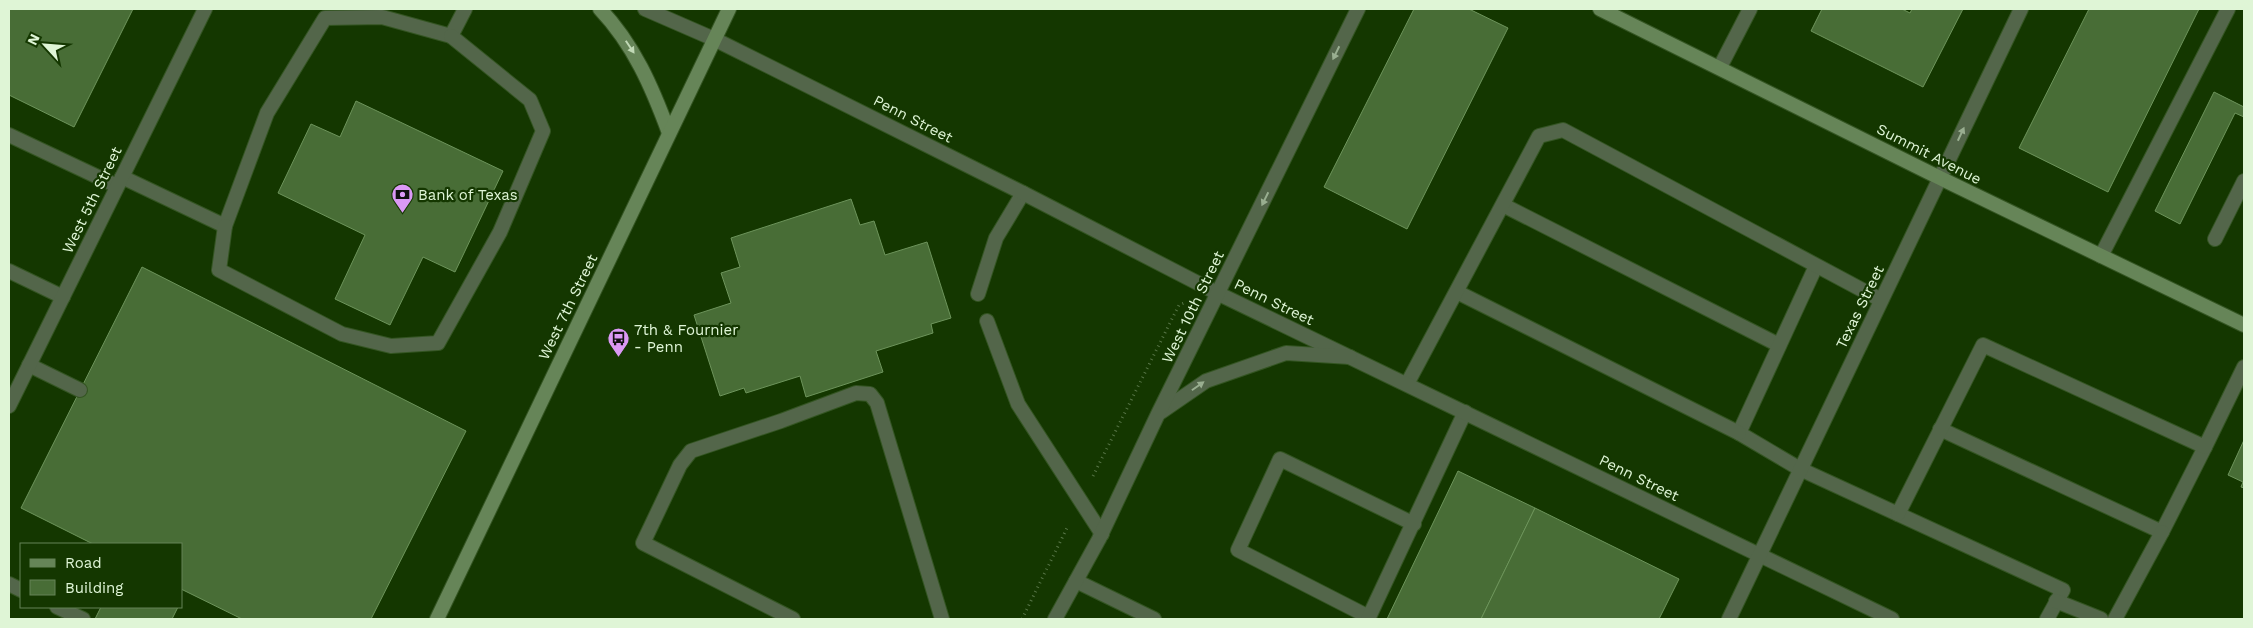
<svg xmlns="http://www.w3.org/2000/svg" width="2253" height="628" font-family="'Work Sans',sans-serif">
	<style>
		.building { fill: #486d36; stroke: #6d945b }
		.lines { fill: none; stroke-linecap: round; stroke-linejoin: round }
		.service-casing { stroke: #345522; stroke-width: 16 }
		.minor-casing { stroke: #345522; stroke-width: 16 }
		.tertiary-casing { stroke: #345522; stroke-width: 16 }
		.secondary-casing { stroke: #345522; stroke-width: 16 }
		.path { stroke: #577546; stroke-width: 3; stroke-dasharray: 1 4; stroke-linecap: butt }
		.service { stroke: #53664a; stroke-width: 14 }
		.minor { stroke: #53664a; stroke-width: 14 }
		.tertiary { stroke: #53664a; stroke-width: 14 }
		.secondary { stroke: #668558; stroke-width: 14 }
		.oneway { fill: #c1d9b6 }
		.oneway2 { fill: #99ae90 }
		.labels { text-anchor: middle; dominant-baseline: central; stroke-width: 4.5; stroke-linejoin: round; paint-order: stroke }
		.street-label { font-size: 15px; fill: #dff5d6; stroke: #143700 }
		.poi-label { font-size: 15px; fill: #dff5d6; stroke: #143700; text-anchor: start }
	</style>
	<rect width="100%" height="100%" fill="#143700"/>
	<!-- building -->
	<g class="building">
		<polygon points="9,9 133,9 74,127 9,95"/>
		<polygon points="1414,9 1469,9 1508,28 1407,229 1324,187"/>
		<polygon points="1822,9 1902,9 1910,13 1912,9 1963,9 1923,87 1811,31"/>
		<polygon points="2089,9 2199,9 2108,192 2019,148"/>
		<polygon points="2214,92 2244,107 2244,117 2235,113 2180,224 2155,211"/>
		<polygon points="356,101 503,171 455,272 423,257 390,325 335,299 365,235 278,193 311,124 340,137"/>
		<polygon points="851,199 860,225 874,221 885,255 927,242 951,318 931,324 933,333 876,351 883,372 806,397 800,376 746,393 744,388 720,396 694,315 731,303 721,273 740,267 731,238"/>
		<polygon points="142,267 466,431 371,619 242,619 181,589 181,544 93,544 21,508"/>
		<polygon points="2244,440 2244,488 2241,487 2243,482 2228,475"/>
		<polygon points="1458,471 1535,508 1481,619 1387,619"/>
		<polygon points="1535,508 1679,579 1659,619 1481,619"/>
		<polygon points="101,607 178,607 172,619 95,619"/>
	</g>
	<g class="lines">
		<defs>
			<g id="service">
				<polyline points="1720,67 1750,9"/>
				<polyline points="122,177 225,226 267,113 325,18 382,17 451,36 465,9"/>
				<polyline points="1503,205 1779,345"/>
				<polyline points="225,226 219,270 342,334 391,346 438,343 500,232 543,131 530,100 451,36"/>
				<polyline points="2215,239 2244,181"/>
				<polyline points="2101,256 2228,9"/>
				<polyline points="1816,266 1739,433 1800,469 2063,590 2047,619"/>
				<polyline points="9,271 63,297"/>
				<polyline points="1457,292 1739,433"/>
				<polyline points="978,294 996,238 1023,193"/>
				<polyline points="987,321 1018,404 1102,534"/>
				<polyline points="29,365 80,390"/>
				<polyline points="1407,384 1539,136 1563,130 1881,300"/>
				<polyline points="1940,429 2162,532 2205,447"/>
				<polyline points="1898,514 1983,345 2205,447 2244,367"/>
				<polyline points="1076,581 1154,619"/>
				<polyline points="2056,601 2101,619"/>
				<polyline points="1369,617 1238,550 1280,459 1414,524"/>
				<polyline points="793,619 643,543 680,465 691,451 781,421 856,393 870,394 877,403 942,619"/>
				<polyline points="1368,619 1465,412"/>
				<polyline points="2115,619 2162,532"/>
			</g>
			<g id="minor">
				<polyline points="645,9 714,39 1023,193 1219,294 1892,619"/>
				<polyline points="9,135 117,186"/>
				<polyline points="9,584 21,590"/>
				<polyline points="57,607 83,619"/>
				<polyline points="1729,619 1940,178"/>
			</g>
			<g id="tertiary">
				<polyline points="1940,178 2021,9"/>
				<polyline points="9,406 205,9"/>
				<polyline points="1161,412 1206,381 1286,353 1350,357"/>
				<polyline points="1055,619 1099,539 1158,414 1358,9"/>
			</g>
			<g id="secondary">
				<path d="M600,9c34,36 52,78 69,124"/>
				<polyline points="1600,9 1940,178 2244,325"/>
				<polyline points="437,619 729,9"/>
			</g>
		</defs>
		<!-- service casing -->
		<use href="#service" class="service-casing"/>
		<!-- minor casing -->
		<use href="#minor" class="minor-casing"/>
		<!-- tertiary casing -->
		<use href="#tertiary" class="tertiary-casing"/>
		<!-- secondary casing -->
		<use href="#secondary" class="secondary-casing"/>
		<!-- path -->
		<g class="path">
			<polyline points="1093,476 1179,305 1184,303"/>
			<polyline points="1022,619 1068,526"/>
		</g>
		<!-- service -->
		<use href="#service" class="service"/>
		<!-- minor -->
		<use href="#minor" class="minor"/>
		<!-- tertiary -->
		<use href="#tertiary" class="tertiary"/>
		<!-- secondary -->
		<use href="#secondary" class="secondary"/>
	</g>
	<!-- one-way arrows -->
	<defs><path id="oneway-solid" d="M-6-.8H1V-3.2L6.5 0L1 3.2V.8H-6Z" transform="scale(1.25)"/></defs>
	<use class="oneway" href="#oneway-solid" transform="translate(630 47) rotate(56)"/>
	<g class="oneway2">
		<use href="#oneway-solid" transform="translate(1336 53) rotate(116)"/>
		<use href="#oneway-solid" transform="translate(1961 134) rotate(-65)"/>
		<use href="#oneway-solid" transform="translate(1265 199) rotate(116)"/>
		<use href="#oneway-solid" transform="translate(1198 386) rotate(-35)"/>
	</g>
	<!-- icons -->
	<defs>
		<symbol id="bank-pin" viewBox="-11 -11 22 30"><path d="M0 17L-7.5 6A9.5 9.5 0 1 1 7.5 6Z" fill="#db99f5" stroke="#143700"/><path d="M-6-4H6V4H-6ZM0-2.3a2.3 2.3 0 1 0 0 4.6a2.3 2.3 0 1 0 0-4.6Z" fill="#111"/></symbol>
		<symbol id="bus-pin" viewBox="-11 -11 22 30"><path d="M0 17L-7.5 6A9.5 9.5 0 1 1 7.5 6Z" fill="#db99f5" stroke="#143700"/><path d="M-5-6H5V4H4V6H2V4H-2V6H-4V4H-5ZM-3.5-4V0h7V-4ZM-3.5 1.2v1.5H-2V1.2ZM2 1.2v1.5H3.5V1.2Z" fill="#111"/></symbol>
	</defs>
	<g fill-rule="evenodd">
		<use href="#bank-pin" x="390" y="182" width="25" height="34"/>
		<use href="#bus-pin" x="606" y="326" width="25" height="34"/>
	</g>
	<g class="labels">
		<!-- street labels -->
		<g class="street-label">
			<text transform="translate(913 119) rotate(27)">Penn Street</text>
			<text transform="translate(1929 154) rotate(27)">Summit Avenue</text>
			<text transform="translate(92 200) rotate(-64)">West 5th Street</text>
			<text transform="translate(1274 302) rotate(26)">Penn Street</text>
			<text transform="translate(568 307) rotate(-64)">West 7th Street</text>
			<text transform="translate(1193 307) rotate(-64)">West 10th Street</text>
			<text transform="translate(1860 307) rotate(-64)">Texas Street</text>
			<text transform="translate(1639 478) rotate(26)">Penn Street</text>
		</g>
		<!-- poi labels -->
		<g class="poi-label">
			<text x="418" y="195">Bank of Texas</text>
			<text x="634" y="330">7th &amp; Fournier<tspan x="634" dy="17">- Penn</tspan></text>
		</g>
	</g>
	<!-- border -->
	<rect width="2253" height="628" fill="none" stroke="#dff5d6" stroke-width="20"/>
	<!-- legend -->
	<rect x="20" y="543" width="162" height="65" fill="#143700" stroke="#658356"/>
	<rect x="30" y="559" width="25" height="8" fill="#668558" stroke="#658356"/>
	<text x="65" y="568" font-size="15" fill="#dff5d6">Road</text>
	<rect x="30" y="580" width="25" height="15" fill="#486d36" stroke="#658356"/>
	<text x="65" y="593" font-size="15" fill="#dff5d6">Building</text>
	<!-- north arrow -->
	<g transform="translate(45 45) rotate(296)" stroke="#143700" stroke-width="4" paint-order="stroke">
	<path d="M0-4L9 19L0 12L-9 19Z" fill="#dff5d6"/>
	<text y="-8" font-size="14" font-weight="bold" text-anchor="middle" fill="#dff5d6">N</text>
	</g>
</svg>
